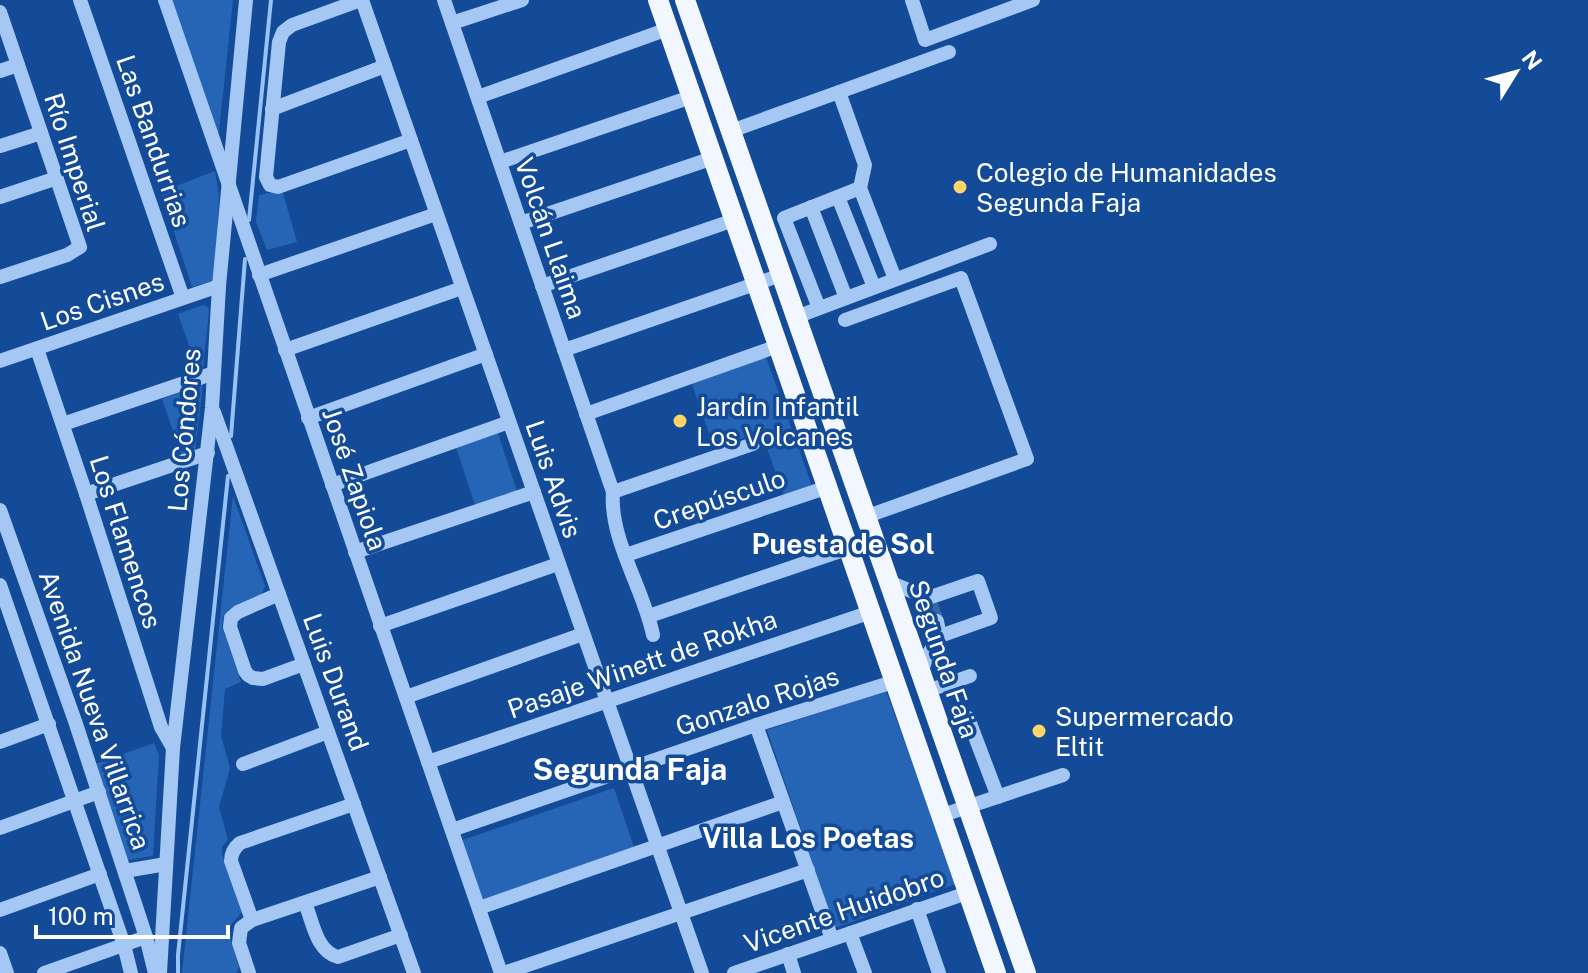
<svg xmlns="http://www.w3.org/2000/svg" width="1588" height="973" font-family="'Public Sans',sans-serif">
	<style>
		.green { fill: #2665b6 }
		.lines { fill: none; stroke-linecap: round; stroke-linejoin: round }
		.stream { stroke: #97c2f6; stroke-width: 4 }
		.minor-tunnel { stroke: #3666a7; stroke-width: 14; stroke-dasharray: 14 7; stroke-linecap: butt }
		.minor { stroke: #a5c7f3; stroke-width: 14 }
		.major { stroke: #f1f6ff; stroke-width: 20 }
		.poi-dot { fill: #ffd567; stroke: #134b98; stroke-width: 3 }
		.labels { text-anchor: middle; dominant-baseline: central; stroke-width: 7; stroke-linejoin: round; paint-order: stroke }
		.street-label { font-size: 26px; fill: #fff; stroke: #134b98 }
		.poi-label { font-size: 26px; fill: #fff; stroke: #134b98; text-anchor: start }
		.neighbourhood-label { font-size: 28px; font-weight: bold; fill: #fff; stroke: #134b98 }
		.quarter-label { font-size: 30px; font-weight: bold; fill: #fff; stroke: #134b98 }
	</style>
	<rect width="100%" height="100%" fill="#134b98"/>
	<!-- green -->
	<g class="green">
		<polygon points="171,0 233,0 218,140"/>
		<polygon points="215,171 219,196 215,280 192,287 161,192"/>
		<polygon points="282,190 297,242 267,250 256,222 259,195"/>
		<polygon points="203,305 208,307 209,311 203,369 198,371 178,314"/>
		<polygon points="766,357 812,486 784,495 761,432 714,448 692,384"/>
		<polygon points="203,383 195,453 182,457 162,399"/>
		<polygon points="498,433 517,491 475,505 456,447"/>
		<polygon points="233,496 265,586 262,594 231,610 223,617 222,627 241,682 225,689 221,736 230,768 219,807 228,840 222,847 222,854 242,912 230,926 230,937 239,968 236,973 182,973"/>
		<polygon points="886,691 956,884 835,928 767,730"/>
		<polygon points="154,743 159,755 153,856 128,860 95,764"/>
		<polygon points="614,788 634,847 481,900 460,841"/>
	</g>
	<g class="lines">
		<!-- stream -->
		<g class="stream">
			<polyline points="249,220 271,0"/>
			<polyline points="231,436 245,259"/>
			<polyline points="178,973 178,955 228,476"/>
		</g>
		<!-- minor-tunnel -->
		<polyline class="minor-tunnel" points="931,605 937,621"/>
		<!-- minor -->
		<g class="minor">
			<polyline points="80,0 183,298"/>
			<polyline points="165,0 501,973"/>
			<polyline points="361,0 292,25 283,32 279,42 266,177 270,185 278,187 411,140"/>
			<polyline points="362,0 702,973"/>
			<path d="M444,0l169,492c-4,46 31,98 40,143"/>
			<polyline points="912,0 925,40 1033,0"/>
			<polyline points="0,12 80,247 67,255 0,277"/>
			<polyline points="452,23 522,0"/>
			<polyline points="0,71 18,65"/>
			<polyline points="839,92 949,52"/>
			<polyline points="478,97 668,29"/>
			<polyline points="272,109 385,66"/>
			<polyline points="731,131 839,92 865,165 860,188 895,279"/>
			<polyline points="0,146 41,133"/>
			<polyline points="500,162 691,97"/>
			<polyline points="0,197 57,178"/>
			<polyline points="838,197 874,287"/>
			<polyline points="811,207 846,298"/>
			<polyline points="521,223 713,158"/>
			<polyline points="259,275 436,214"/>
			<polyline points="542,286 734,220"/>
			<polyline points="819,308 784,218 860,188"/>
			<polyline points="796,317 990,244"/>
			<polyline points="845,320 961,278 1027,459 876,513"/>
			<polyline points="37,349 86,494 161,727 173,748"/>
			<polyline points="285,350 462,288"/>
			<polyline points="564,350 781,275"/>
			<polyline points="0,361 219,286"/>
			<polyline points="214,412 414,973"/>
			<polyline points="586,414 778,346"/>
			<polyline points="308,418 486,354"/>
			<polyline points="63,424 214,373"/>
			<polyline points="332,485 509,422"/>
			<polyline points="613,492 753,444"/>
			<polyline points="86,494 208,453"/>
			<polyline points="0,510 75,721 146,937 155,973"/>
			<polyline points="355,552 534,492"/>
			<polyline points="626,555 828,487"/>
			<polyline points="889,582 928,598 978,581 991,618 940,636"/>
			<polyline points="0,585 124,945 131,973"/>
			<polyline points="279,594 238,612 231,618 230,627 245,671 248,675 253,678 263,679 304,664"/>
			<polyline points="649,616 849,548"/>
			<polyline points="380,626 558,564"/>
			<polyline points="921,673 927,656 940,636 937,621"/>
			<polyline points="927,691 970,676"/>
			<polyline points="406,697 583,634"/>
			<polyline points="968,718 998,797"/>
			<polyline points="756,725 832,939"/>
			<polyline points="0,742 49,724"/>
			<polyline points="428,762 871,612"/>
			<polyline points="243,764 328,732"/>
			<polyline points="943,815 1063,775"/>
			<polyline points="0,828 99,792"/>
			<polyline points="452,830 756,725 896,681"/>
			<polyline points="125,871 166,864"/>
			<path d="M305,903c8,19 11,48 33,54l63,-22"/>
			<polyline points="479,908 783,802"/>
			<polyline points="917,909 939,973"/>
			<polyline points="0,910 100,874"/>
			<path d="M252,920l-21,-59c0,-8 3,-13 9,-18l114,-39"/>
			<polyline points="850,933 865,973"/>
			<polyline points="0,953 7,973"/>
			<polyline points="788,954 794,973"/>
			<polyline points="44,973 146,937"/>
			<polyline points="160,973 173,748 212,408 219,286 246,0"/>
			<polyline points="249,973 239,943 241,928 252,920 380,877"/>
			<polyline points="504,973 808,870"/>
			<polyline points="734,973 970,892"/>
		</g>
		<!-- major -->
		<g class="major">
			<polyline points="658,0 996,973"/>
			<polyline points="685,0 1026,973"/>
		</g>
	</g>
	<!-- markers -->
	<g class="poi-dot">
		<circle cx="960" cy="187" r="8"/>
		<circle cx="680" cy="421" r="8"/>
		<circle cx="1039" cy="731" r="8"/>
	</g>
	<g class="labels">
		<!-- street labels -->
		<g class="street-label">
			<text transform="translate(154 141) rotate(71)">Las Bandurrias</text>
			<text transform="translate(75 162) rotate(72)">Río Imperial</text>
			<text transform="translate(551 238) rotate(71)">Volcán Llaima</text>
			<text transform="translate(102 301) rotate(-19)">Los Cisnes</text>
			<text transform="translate(184 430) rotate(-85)">Los Cóndores</text>
			<text transform="translate(355 479) rotate(71)">José Zapiola</text>
			<text transform="translate(554 479) rotate(71)">Luis Advis</text>
			<text transform="translate(719 499) rotate(-19)">Crepúsculo</text>
			<text transform="translate(126 542) rotate(72)">Los Flamencos</text>
			<text transform="translate(944 659) rotate(71)">Segunda Faja</text>
			<text transform="translate(642 664) rotate(-19)">Pasaje Winett de Rokha</text>
			<text transform="translate(336 682) rotate(70)">Luis Durand</text>
			<text transform="translate(757 701) rotate(-18)">Gonzalo Rojas</text>
			<text transform="translate(95 710) rotate(71)">Avenida Nueva Villarrica</text>
			<text transform="translate(844 910) rotate(-19)">Vicente Huidobro</text>
		</g>
		<!-- poi labels -->
		<g class="poi-label">
			<text x="976" y="172">Colegio de Humanidades<tspan x="976" dy="30">Segunda Faja</tspan></text>
			<text x="696" y="406">Jardín Infantil<tspan x="696" dy="30">Los Volcanes</tspan></text>
			<text x="1055" y="716">Supermercado<tspan x="1055" dy="30">Eltit</tspan></text>
		</g>
		<!-- neighbourhood labels -->
		<g class="neighbourhood-label">
			<text x="843" y="543">Puesta de Sol</text>
			<text x="808" y="837">Villa Los Poetas</text>
		</g>
		<!-- quarter labels -->
		<g class="quarter-label">
			<text x="630" y="769">Segunda Faja</text>
		</g>
	</g>
	<!-- north arrow -->
	<g transform="translate(1516 72) rotate(53)" stroke="#134b98" stroke-width="6" paint-order="stroke">
	<path d="M0-6L14 30L0 20L-14 30Z" fill="#ffffff"/>
	<text y="-12" font-size="22" font-weight="bold" text-anchor="middle" fill="#ffffff">N</text>
	</g>
	<!-- scale -->
	<path d="M36 925v12h192v-12" fill="none" stroke="#ffffff" stroke-width="4"/>
	<text x="48" y="925" font-size="24" fill="#ffffff" stroke="#134b98" stroke-width="6" paint-order="stroke">100 m</text>
</svg>
